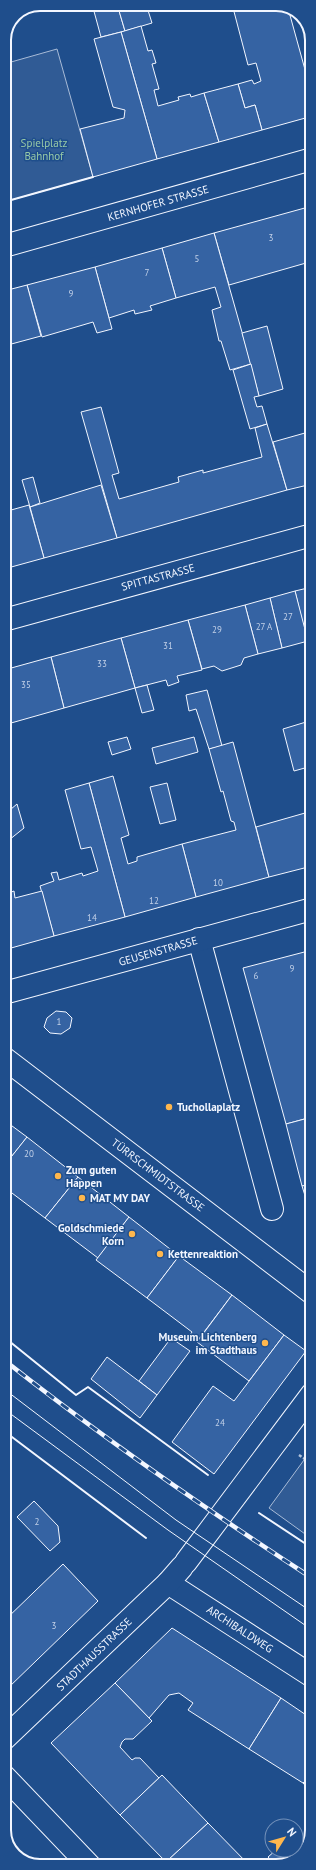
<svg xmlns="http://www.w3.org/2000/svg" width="316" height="1870" font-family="'PT Sans',sans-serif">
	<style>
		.green { fill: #305b95; stroke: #a8bbd7 }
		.building { fill: #3563a3; stroke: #f2f6ff }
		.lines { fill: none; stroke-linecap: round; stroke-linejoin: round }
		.minor-casing { stroke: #f2f6ff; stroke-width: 24 }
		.path { stroke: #b3c4dc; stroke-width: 2.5; stroke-dasharray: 3 2; stroke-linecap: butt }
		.minor { stroke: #1f4e8c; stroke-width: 22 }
		.tram { stroke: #f2f6ff; stroke-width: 1 }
		.rail-casing { stroke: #f2f6ff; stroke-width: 4.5 }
		.rail { stroke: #1f4e8c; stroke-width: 3; stroke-dasharray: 9; stroke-linecap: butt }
		.wall { stroke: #f2f6ff; stroke-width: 2 }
		.poi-dot { fill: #ffb74d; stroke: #1f4e8c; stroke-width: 1.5 }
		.labels { text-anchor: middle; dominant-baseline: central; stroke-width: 3; stroke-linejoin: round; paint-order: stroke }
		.number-label { font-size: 9px; fill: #c3d1e8 }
		.park-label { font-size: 11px; fill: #97c8a6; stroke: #1f4e8c }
		.street-label { font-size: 11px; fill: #f2f6ff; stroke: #1f4e8c }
		.poi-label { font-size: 11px; font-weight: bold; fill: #f2f6ff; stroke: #1f4e8c; text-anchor: start }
		.rim { fill: none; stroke: #f2f6ff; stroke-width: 2 }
	</style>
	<rect width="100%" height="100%" fill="#1f4e8c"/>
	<!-- green -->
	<g class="green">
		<polygon points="57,49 93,177 4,202 4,64"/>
		<polygon points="312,1449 312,1539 269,1508"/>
	</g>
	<!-- building -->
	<g class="building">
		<polygon points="92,4 117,4 125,31 101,37"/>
		<polygon points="117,4 146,4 152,23 125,31"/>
		<polygon points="232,4 280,4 288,8 312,95 312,113 309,117 262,130 255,105 245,108 238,84 252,80 254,84 261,81 256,63 248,65"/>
		<polygon points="141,26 148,51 152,50 156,63 152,64 159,89 154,90 158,106 179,100 178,97 190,94 191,97 204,93 219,142 157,159 121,32"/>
		<polygon points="121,32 157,159 93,177 80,129 124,118 125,110 113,107 94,39"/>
		<polygon points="238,84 245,108 255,105 262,130 219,142 204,93"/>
		<polygon points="312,206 312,260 306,261 306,263 229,285 214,233"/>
		<polygon points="214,233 251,364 230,370 221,341 219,341 212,310 221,307 215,287 176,298 162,248"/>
		<polygon points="162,248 176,298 150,306 152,310 135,314 134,310 109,318 95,267"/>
		<polygon points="95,267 112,329 97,333 93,322 42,337 27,285"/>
		<polygon points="27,285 41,336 4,346 4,291"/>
		<polygon points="267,326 283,389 259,396 242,333"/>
		<polygon points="251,364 259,396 254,397 257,407 262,406 267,424 250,429 233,370"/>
		<polygon points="101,407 119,473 112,475 119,499 179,482 178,477 203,470 203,473 262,457 255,428 267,424 287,490 117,538 81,412"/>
		<polygon points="312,431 312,484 287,490 273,442"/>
		<polygon points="33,477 40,503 30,507 22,480"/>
		<polygon points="101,485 117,538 44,558 30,507"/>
		<polygon points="29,505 44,558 4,569 4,512"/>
		<polygon points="312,587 312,631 305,633 295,591"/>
		<polygon points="295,591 308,641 282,648 270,598"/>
		<polygon points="270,598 282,648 258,654 245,605"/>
		<polygon points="245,605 258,654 244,658 241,665 222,671 214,666 202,669 188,620"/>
		<polygon points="188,620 202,670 177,676 179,682 168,686 166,680 135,688 121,638"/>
		<polygon points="121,638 135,688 64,708 51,657"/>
		<polygon points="312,639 312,658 308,641"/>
		<polygon points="51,657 64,708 4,725 4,670"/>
		<polygon points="147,685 154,710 142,713 135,688"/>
		<polygon points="207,690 222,746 209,749 196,709 189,711 186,695"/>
		<polygon points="312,721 312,733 309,734 306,722"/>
		<polygon points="306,722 312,744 312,766 294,771 283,729"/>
		<polygon points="127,737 131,749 112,755 108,742"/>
		<polygon points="194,737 198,752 156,764 152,748"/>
		<polygon points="233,742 269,877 196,897 182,844 236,830 234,822 231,821 223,791 221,792 209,749"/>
		<polygon points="113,776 129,835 121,838 128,864 137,861 137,857 182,844 196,897 125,917 89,783"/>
		<polygon points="89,783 125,917 54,936 40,886 54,881 51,873 57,872 59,880 82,873 83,876 98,871 91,847 81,849 65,790"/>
		<polygon points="167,783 176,820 160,824 150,787"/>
		<polygon points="17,804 24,828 4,844 4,815"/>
		<polygon points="312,811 312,866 269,877 256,827"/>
		<polygon points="14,891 15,898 42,891 54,936 4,950 4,895"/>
		<polygon points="312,950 312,1007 307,1008 312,1025 312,1117 286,1124 243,968"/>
		<polygon points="56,1011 66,1012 72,1018 70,1028 61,1034 50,1033 44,1027 47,1018"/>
		<polygon points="312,1117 312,1184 302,1186 286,1124"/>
		<polygon points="4,1120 27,1137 4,1166"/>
		<polygon points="27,1137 78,1177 45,1218 4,1187 4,1166"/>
		<polygon points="78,1177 129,1217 98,1258 45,1218"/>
		<polygon points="312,1184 312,1218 302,1186"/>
		<polygon points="129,1217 179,1256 147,1298 96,1260"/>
		<polygon points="179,1256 232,1295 198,1340 190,1335 192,1332 147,1298"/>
		<polygon points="232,1295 284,1335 249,1381 197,1342"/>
		<polygon points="284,1335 306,1351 214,1474 172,1442 213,1386 234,1401"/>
		<polygon points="171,1338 190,1351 157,1395 139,1381"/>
		<polygon points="107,1357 157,1395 140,1418 91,1379"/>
		<polygon points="34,1501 58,1526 60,1542 50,1551 17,1517"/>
		<polygon points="63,1564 98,1601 7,1689 4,1689 4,1621"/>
		<polygon points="172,1628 281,1698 249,1749 188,1710 193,1703 179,1693 169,1695 149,1718 115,1683"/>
		<polygon points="115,1683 152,1721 133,1739 125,1739 122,1742 120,1747 132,1760 135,1758 140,1758 159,1778 120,1815 51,1743"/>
		<polygon points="281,1698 312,1719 312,1774 303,1783 249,1749"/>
		<polygon points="312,1774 312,1793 303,1783"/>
		<polygon points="162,1775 208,1823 166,1862 120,1815"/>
		<polygon points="208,1823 250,1866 169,1866 166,1862"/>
		<polygon points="276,1850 289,1850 296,1857 280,1866 276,1866 268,1857"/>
	</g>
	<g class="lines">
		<defs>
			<g id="minor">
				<polyline points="4,246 312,159"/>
				<polyline points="4,620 312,535"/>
				<polyline points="199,939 272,1209"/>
				<polyline points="4,993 312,909"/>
				<polyline points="4,1058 312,1293"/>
				<polyline points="186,1562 312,1394"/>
				<polyline points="168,1583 312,1676"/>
				<polyline points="4,1739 168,1583 182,1567"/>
				<polyline points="4,1776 90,1866"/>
			</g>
		</defs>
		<!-- minor casing -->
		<use href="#minor" class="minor-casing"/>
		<!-- path -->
		<polyline class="path" points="299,1455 312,1464"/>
		<!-- minor -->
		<use href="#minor" class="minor"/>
		<!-- tram -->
		<g class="tram">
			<polyline points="4,1389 176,1520 312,1612"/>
			<polyline points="4,1409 168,1530 312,1630"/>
		</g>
		<defs>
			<path id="rail" d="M4,1360c99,78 203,150 308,218"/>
		</defs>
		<!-- rail casing -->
		<use href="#rail" class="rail-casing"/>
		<!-- rail -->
		<use href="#rail" class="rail"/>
		<!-- wall -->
		<g class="wall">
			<polyline points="4,202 93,177"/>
			<polyline points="4,1337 76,1395 88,1387 208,1475"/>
			<polyline points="4,1431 146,1538"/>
			<polyline points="259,1513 312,1548"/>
		</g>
	</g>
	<!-- markers -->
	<g class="poi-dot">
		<circle cx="169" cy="1107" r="4"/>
		<circle cx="58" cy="1176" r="4"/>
		<circle cx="82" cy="1198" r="4"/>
		<circle cx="132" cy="1234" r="4"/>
		<circle cx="160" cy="1254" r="4"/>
		<circle cx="265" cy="1343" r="4"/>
	</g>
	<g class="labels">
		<!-- number labels -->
		<g class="number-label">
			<text x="271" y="237">3</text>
			<text x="197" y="258">5</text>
			<text x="147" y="272">7</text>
			<text x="71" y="293">9</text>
			<text x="288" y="616">27</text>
			<text x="264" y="626">27 A</text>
			<text x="217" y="629">29</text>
			<text x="168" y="645">31</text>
			<text x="102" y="663">33</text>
			<text x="26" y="684">35</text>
			<text x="218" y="882">10</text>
			<text x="154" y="900">12</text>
			<text x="92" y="917">14</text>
			<text x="292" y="968">9</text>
			<text x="256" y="975">6</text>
			<text x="59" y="1021">1</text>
			<text x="29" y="1153">20</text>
			<text x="220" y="1422">24</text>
			<text x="37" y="1521">2</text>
			<text x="54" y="1625">3</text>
		</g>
		<!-- park labels -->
		<g class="park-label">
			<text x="44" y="143">Spielplatz<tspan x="44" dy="13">Bahnhof</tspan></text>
		</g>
		<!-- street labels -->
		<g class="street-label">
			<text transform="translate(158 203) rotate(-16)">KERNHOFER STRASSE</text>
			<text transform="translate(158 577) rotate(-15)">SPITTASTRASSE</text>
			<text transform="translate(158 951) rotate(-16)">GEUSENSTRASSE</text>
			<text transform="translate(158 1175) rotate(37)">TÜRRSCHMIDTSTRASSE</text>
			<text transform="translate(240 1629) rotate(33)">ARCHIBALDWEG</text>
			<text transform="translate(94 1654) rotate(-44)">STADTHAUSSTRASSE</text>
		</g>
		<!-- poi labels -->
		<g class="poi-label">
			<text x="177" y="1107">Tuchollaplatz</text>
			<text x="66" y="1170">Zum guten<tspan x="66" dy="13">Happen</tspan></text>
			<text x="90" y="1198">MAT MY DAY</text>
			<text x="124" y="1228" text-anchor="end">Goldschmiede<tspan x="124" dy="13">Korn</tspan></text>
			<text x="168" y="1254">Kettenreaktion</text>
			<text x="257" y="1337" text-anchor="end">Museum Lichtenberg<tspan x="257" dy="13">im Stadthaus</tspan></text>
		</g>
	</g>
	<!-- crop -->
	<path d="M0 0H316V1870H0ZM40 11H276A29 29 0 0 1 305 40V1830A29 29 0 0 1 276 1859H40A29 29 0 0 1 11 1830V40A29 29 0 0 1 40 11Z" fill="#1f4e8c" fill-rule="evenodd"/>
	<path class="rim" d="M40 11H276A29 29 0 0 1 305 40V1830A29 29 0 0 1 276 1859H40A29 29 0 0 1 11 1830V40A29 29 0 0 1 40 11Z"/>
	<!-- north arrow -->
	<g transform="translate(284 1838) rotate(53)"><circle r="19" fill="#1f4e8c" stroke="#7391ba"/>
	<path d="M0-3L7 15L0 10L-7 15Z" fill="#ffb74d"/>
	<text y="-6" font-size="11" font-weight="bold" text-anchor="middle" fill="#f2f6ff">N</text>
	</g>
</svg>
